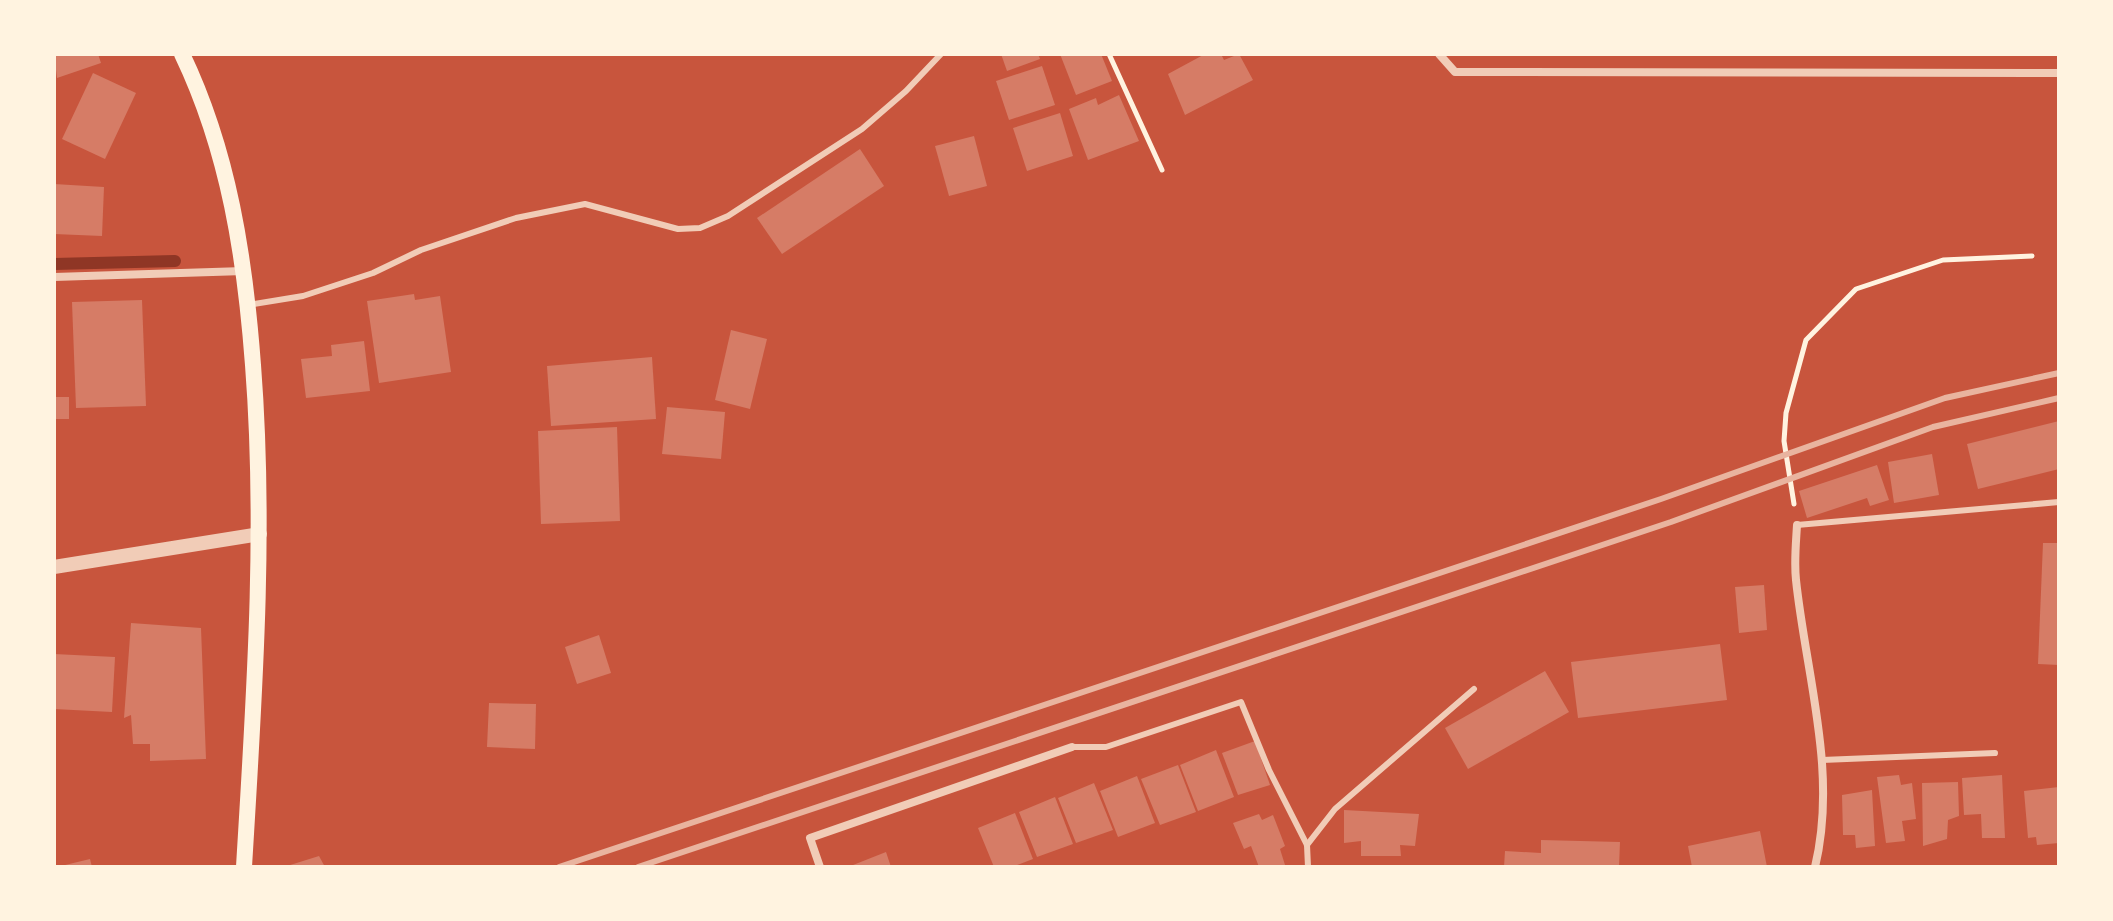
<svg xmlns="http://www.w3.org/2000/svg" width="2113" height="921" font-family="Poppins,sans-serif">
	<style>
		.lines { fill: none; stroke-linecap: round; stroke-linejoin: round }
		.stream { stroke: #8f3625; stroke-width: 12 }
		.building { fill: #d67c66 }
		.path { stroke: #fff3e0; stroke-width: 5 }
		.service { stroke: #f1ccb7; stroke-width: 6 }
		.minor { stroke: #f1ccb7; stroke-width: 8 }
		.tertiary { stroke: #f1ccb7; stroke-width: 14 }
		.secondary { stroke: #fff3e0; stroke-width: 16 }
		.rail { stroke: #e9b49f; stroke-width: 6 }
	</style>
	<rect width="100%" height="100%" fill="#c8553d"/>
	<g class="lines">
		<!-- stream -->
		<polyline class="stream" points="54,264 175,261"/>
	</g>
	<!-- building -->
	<g class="building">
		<polygon points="54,54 98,54 101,63 57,78"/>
		<polygon points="1001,54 1038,54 1040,59 1007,71"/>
		<polygon points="1060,54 1101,54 1112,81 1076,95"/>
		<polygon points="1205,54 1221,54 1224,60 1239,54 1253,80 1185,115 1168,74"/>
		<polygon points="1042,66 1055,105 1009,120 996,81"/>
		<polygon points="93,73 136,93 105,159 62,139"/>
		<polygon points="1119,95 1139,141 1088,160 1069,109 1096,98 1098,105"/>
		<polygon points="1060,113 1073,156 1027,171 1013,128"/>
		<polygon points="974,136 987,186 949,196 935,146"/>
		<polygon points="860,149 884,186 782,254 757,218"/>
		<polygon points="54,184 104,187 102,236 54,234"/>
		<polygon points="414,294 415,300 440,296 451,372 379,383 367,301"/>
		<polygon points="142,300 146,406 76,408 72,302"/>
		<polygon points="731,330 767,339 750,409 715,400"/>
		<polygon points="364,341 370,391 306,398 301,359 332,356 331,345"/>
		<polygon points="652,357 656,419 551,426 547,366"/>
		<rect x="54" y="397" width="15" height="22"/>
		<polygon points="667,407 725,412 721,459 662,454"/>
		<polygon points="2059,421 2059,469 1978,489 1967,444"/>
		<polygon points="617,427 620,521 541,524 538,431"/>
		<polygon points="1932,454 1939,495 1894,503 1888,462"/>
		<polygon points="1877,465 1889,500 1870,506 1867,498 1807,518 1799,491"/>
		<polygon points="2043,543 2059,543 2059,665 2038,664"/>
		<polygon points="1764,585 1767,630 1739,633 1735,587"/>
		<polygon points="131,623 201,628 206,759 150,761 150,744 133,744 131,715 124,718"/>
		<polygon points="599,635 611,673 577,684 565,647"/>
		<polygon points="1720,644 1727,700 1578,718 1571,662"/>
		<polygon points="54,654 115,657 112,712 54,709"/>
		<polygon points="1545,671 1569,712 1468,769 1445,728"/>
		<polygon points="489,703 536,704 535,749 487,747"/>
		<polygon points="1255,741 1270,785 1238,795 1222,753"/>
		<polygon points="1216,750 1234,797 1198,811 1180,765"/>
		<polygon points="1178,765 1196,812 1160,825 1141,779"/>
		<polygon points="1899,775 1901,785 1912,783 1916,819 1902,821 1905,841 1886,843 1877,777"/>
		<polygon points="2002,775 2005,838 1982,838 1981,814 1964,815 1962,778"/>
		<polygon points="1137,776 1155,823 1118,837 1100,791"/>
		<polygon points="1958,782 1959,816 1948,820 1947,839 1923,846 1922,783"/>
		<polygon points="1094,783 1113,830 1076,843 1058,798"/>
		<polygon points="2059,787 2059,843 2037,845 2036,837 2028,838 2024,791"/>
		<polygon points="1872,790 1875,846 1856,848 1855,835 1843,835 1842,795"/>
		<polygon points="1055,797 1073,844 1037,857 1019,812"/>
		<polygon points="1344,810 1419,814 1415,846 1400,845 1401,856 1361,856 1361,841 1344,843"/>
		<polygon points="1015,813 1033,859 1012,867 994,867 978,828"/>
		<polygon points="1259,814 1262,820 1273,815 1285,846 1280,849 1285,865 1259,867 1251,846 1244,849 1233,823"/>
		<polygon points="1760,831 1767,867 1692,867 1688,846"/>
		<polygon points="1541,840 1620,842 1619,867 1504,867 1505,851 1541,853"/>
		<polygon points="886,852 891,867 848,867"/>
		<polygon points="319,856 325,867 288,867 287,866"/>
		<polygon points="90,859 92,867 61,867 61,866"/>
	</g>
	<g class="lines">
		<!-- path -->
		<g class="path">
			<polyline points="1109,54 1162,170"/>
			<polyline points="1794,504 1784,441 1786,413 1806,340 1856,289 1943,260 2032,256"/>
		</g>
		<!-- service -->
		<g class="service">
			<polyline points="248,305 303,296 373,273 421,250 516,218 585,204 678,229 700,228 728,216 862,129 906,91 941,54"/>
			<polyline points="1797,525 2059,502"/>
			<polyline points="1072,747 1106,747 1241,702 1269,770 1307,845 1308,867"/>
			<polyline points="1822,760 1995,753"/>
			<polyline points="1307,845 1335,809 1474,689"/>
		</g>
		<!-- minor -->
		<g class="minor">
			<polyline points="1439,54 1455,72 2059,73"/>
			<polyline points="54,277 244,271"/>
			<path d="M1797,525c-1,18 -3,37 -1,55 10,95 42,192 19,287"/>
			<polyline points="820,867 810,838 1072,747"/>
		</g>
		<!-- tertiary -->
		<polyline class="tertiary" points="54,567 260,534"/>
		<!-- secondary -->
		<path class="secondary" d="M182,54c47,98 63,204 71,311 13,167 1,335 -9,502"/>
		<!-- rail -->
		<g class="rail">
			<polyline points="559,867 1661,499 1945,398 2059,373"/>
			<polyline points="638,867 1671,522 1933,427 2059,398"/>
		</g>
	</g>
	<!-- border -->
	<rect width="2113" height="921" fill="none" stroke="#fff3e0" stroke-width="112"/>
</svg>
